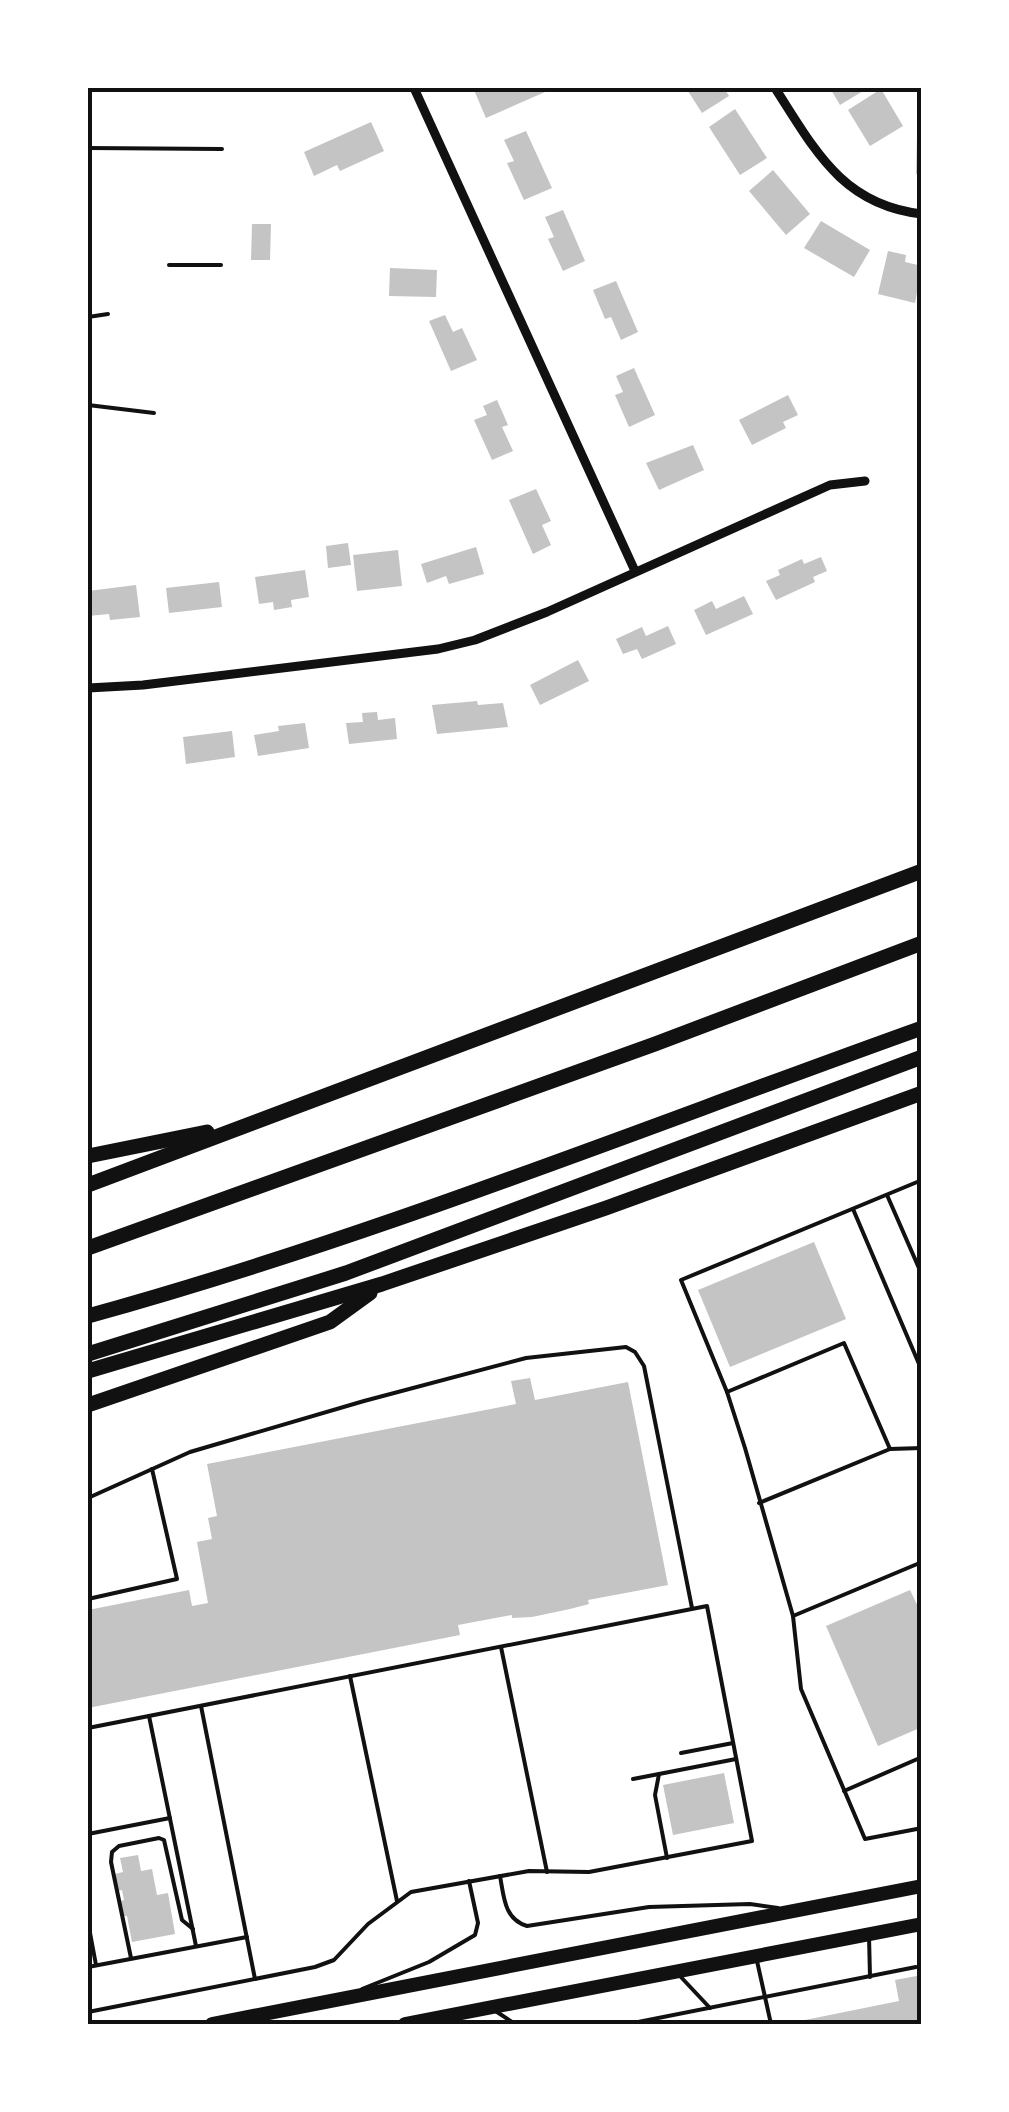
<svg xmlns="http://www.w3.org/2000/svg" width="1009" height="2112" font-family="Roboto,sans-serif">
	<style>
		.building { fill: #c4c4c4 }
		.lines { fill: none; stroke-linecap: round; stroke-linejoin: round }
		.service { stroke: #111; stroke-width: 4 }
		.minor { stroke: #111; stroke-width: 9 }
		.trunk { stroke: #111; stroke-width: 14 }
		.motorway { stroke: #111; stroke-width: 15 }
		.neatline { fill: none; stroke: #111; stroke-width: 4 }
	</style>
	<rect width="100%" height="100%" fill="#fff"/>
	<!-- building -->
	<g class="building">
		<polygon points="479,88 543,88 545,92 486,118 474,90"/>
		<polygon points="686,88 724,88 729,96 702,113"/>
		<polygon points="830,88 868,88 840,105"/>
		<polygon points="881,89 903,126 870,146 848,110"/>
		<polygon points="735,109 767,158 740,175 709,127"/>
		<polygon points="371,122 384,151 340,171 337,165 314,176 304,152"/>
		<polygon points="526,131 552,188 524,200 507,163 514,161 504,140"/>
		<polygon points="917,136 922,136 922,174 916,174"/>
		<polygon points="773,170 810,214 786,235 749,191"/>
		<polygon points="563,210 585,261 563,271 548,239 554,237 545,217"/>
		<polygon points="821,221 870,250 854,277 804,248"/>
		<polygon points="252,224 271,224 270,260 251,260"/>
		<polygon points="888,251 906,255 905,262 922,266 915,303 878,294"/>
		<polygon points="390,268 437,270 436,297 389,296"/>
		<polygon points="616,281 638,332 621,340 611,317 605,319 593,290"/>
		<polygon points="445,315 453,332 462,328 477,360 451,371 429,321"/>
		<polygon points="634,368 655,415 629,427 615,395 623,392 616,376"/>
		<polygon points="788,395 798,415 783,422 786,428 752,445 739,420"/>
		<polygon points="497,400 508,425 502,427 513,451 492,460 474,420 487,415 483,406"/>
		<polygon points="693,445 704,470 659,490 646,463"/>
		<polygon points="536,489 551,521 542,525 551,545 533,554 509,500"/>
		<polygon points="348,543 351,565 328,568 326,546"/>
		<polygon points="476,547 484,574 449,584 446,576 427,583 421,564"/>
		<polygon points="398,550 402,586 357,591 353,555"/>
		<polygon points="821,557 827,571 813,577 815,582 776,600 766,581 780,575 778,570 802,559 804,564"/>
		<polygon points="305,570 309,597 291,600 292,607 274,610 273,602 259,604 255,577"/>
		<polygon points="219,582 222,607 169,613 166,588"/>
		<polygon points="136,585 140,617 110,620 109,614 88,616 88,591"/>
		<polygon points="744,596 753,614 706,635 694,610 712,601 716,609"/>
		<polygon points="668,626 676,644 642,659 637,649 623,654 616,639 642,627 646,636"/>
		<polygon points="578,660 589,681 540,705 530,685"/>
		<polygon points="477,701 478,705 503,703 508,727 437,734 432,705"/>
		<polygon points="377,712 378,720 395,718 397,739 349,744 346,723 363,722 362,713"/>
		<polygon points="305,723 309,748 258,756 254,735 279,731 278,726"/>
		<polygon points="232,731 235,757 186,764 183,737"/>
		<polygon points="814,1242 846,1319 730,1367 698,1290"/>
		<polygon points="530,1378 535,1400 628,1382 668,1585 588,1600 589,1604 570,1609 532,1617 512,1618 512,1615 458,1625 460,1635 88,1708 88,1610 189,1590 192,1606 208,1603 197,1542 212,1539 208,1518 217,1516 207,1464 516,1404 511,1381"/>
		<polygon points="910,1590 922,1615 922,1727 878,1746 826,1626"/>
		<polygon points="724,1773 734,1823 673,1835 663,1785"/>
		<polygon points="138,1855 141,1871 152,1869 157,1895 168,1893 175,1934 132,1942 127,1916 123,1916 120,1901 124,1900 122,1890 118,1891 115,1874 123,1872 120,1858"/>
		<polygon points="922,1975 922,2019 908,2022 908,2024 785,2024 899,2001 895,1980"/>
	</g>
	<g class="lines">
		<!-- service -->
		<g class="service">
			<polyline points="88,148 222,149"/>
			<polyline points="169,265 221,265"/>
			<polyline points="88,317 108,314"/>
			<polyline points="88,405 154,413"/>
			<polyline points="922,1180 681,1280 727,1392 745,1448 793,1616 801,1689 865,1839 922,1828"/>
			<polyline points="887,1195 922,1275"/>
			<polyline points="853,1209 922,1371"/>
			<polyline points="727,1392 844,1343 890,1449"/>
			<polyline points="88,1498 190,1452 364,1401 526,1358 626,1347 635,1352 644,1366 692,1608"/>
			<polyline points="759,1503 890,1449 922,1448"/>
			<polyline points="88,1599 177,1579 152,1469"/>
			<polyline points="793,1616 922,1562"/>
			<polyline points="501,1647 547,1872"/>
			<polyline points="350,1676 397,1901"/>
			<polyline points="201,1706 255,1979"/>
			<polyline points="149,1716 196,1946"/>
			<polyline points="88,1728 707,1606 752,1841 589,1872 529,1871 411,1892 368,1924 334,1960 315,1967 88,2012"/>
			<polyline points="681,1753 733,1743"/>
			<polyline points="633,1779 659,1774"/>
			<polyline points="844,1791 922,1757"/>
			<polyline points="88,1834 170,1818"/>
			<polyline points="667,1858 655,1795 659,1774 736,1759"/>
			<path d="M500,1876c4,21 4,43 27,50l122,-19 101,-3 28,4"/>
			<polyline points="88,1922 96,1965"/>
			<polyline points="869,1936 870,1977"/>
			<polyline points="131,1958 111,1862 112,1852 119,1846 159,1838 164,1840 182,1920 193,1929"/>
			<polyline points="757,1961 771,2024"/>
			<polyline points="88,1967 247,1937"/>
			<polyline points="679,1975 710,2008"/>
			<polyline points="362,1989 429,1962 475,1935 478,1923 469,1881"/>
			<polyline points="494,2010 515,2024"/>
			<polyline points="628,2024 916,1967"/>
		</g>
		<!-- minor -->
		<g class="minor">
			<polyline points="414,88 635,571"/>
			<path d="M775,88c40,62 67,117 147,126"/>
			<polyline points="88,688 143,685 438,649 475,640 547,612 830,485 865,481"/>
		</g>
		<!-- trunk -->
		<g class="trunk">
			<polyline points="212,2024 922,1886"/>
			<polyline points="405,2024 922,1924"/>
		</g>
		<!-- motorway -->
		<g class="motorway">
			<polyline points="88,1156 207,1132"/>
			<polyline points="88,1185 922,871"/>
			<polyline points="88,1248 655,1044 922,943"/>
			<path d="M88,1316c283,-78 557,-189 834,-288"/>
			<polyline points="88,1354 346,1273 922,1057"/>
			<polyline points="88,1371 382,1284 606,1208 922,1093"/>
			<polyline points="88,1405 330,1322 370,1293"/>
		</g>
	</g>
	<!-- border -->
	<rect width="1009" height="2112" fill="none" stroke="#ffffff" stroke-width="180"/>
	<rect x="90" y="90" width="829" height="1932" class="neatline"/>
</svg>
